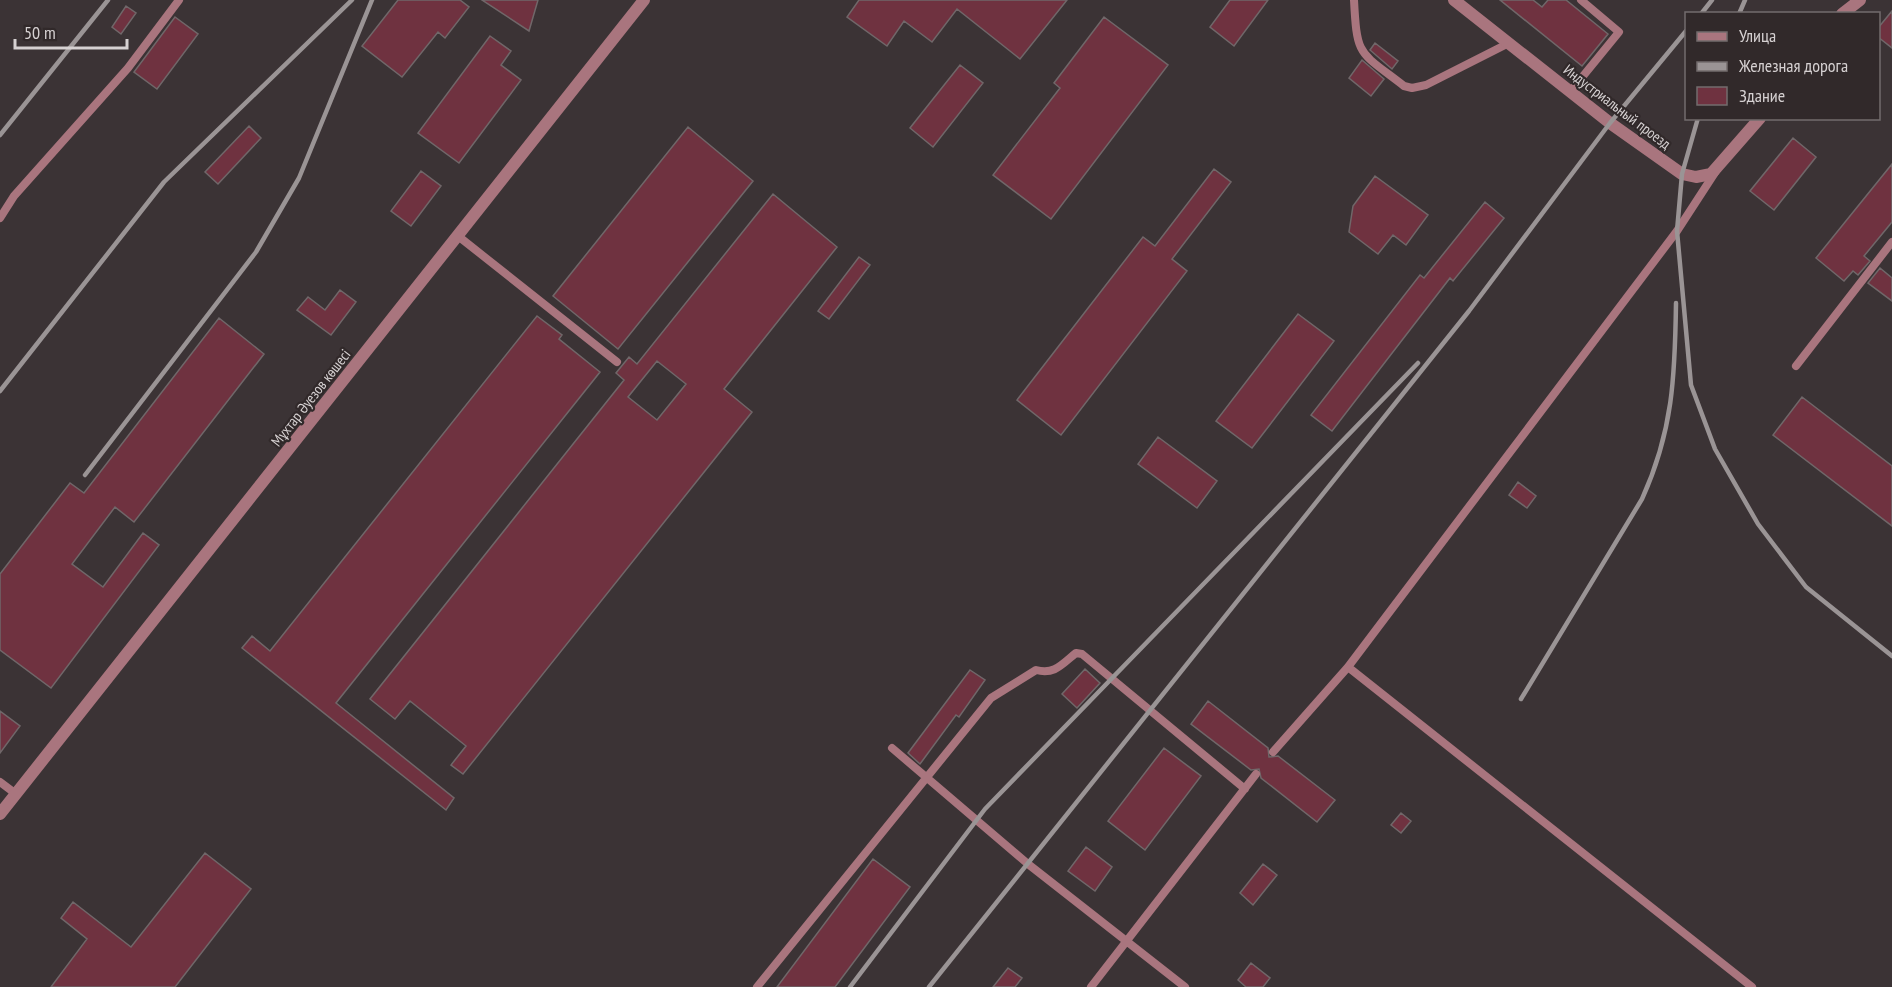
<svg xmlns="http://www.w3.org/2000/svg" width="1892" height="987" viewBox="0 0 1892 987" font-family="'PT Sans Narrow',sans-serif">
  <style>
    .building { fill: #6f3240; stroke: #706769; stroke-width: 1.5; fill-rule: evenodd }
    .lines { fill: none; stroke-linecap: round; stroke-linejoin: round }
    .service { stroke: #a9757e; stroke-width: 8 }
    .tertiary { stroke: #a9757e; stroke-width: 12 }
    .rail { stroke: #9a9495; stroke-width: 4.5 }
    .labels { text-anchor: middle; stroke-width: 4.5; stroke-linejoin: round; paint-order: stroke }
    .street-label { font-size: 15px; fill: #d6d1d2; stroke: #31292a }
  </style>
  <rect width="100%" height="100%" fill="#3b3335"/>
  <!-- building -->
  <path class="building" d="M398,0h62l9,7 -24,31 -7,-6 -36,45 -40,-31z
    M482,0h56l-9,31z
    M859,0h208l-47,59 -63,-50 -25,33 -28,-21 -17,25 -40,-29z
    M1230,0h38l-34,46 -24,-19z
    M1500,0h33l9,7 6,-7h18l42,34 -26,32z
    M126,6l10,7 -15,21 -9,-7z
    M1892,11v37l-14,-11v-9z
    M175,17l23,17 -41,55 -23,-17z
    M1104,17l64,48 -117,154 -58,-44 67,-87 -6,-5z
    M490,36l21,15 -10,14 20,15 -62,83 -41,-30z
    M1375,43l23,18 -6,8 -22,-19z
    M1362,60l22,19 -13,17 -22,-18z
    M960,65l23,18 -50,64 -23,-19z
    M249,126l12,12 -43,46 -13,-12z
    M688,127l65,54 -135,168 -65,-53z
    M1793,138l23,19 -42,53 -24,-19z
    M1892,164v58l-28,34 6,5 -12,14 -5,-4 -9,10 -28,-23z
    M1214,169l17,13 -59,77 15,12 -126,164 -44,-35 126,-163 12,9z
    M421,171l20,15 -30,40 -20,-15z
    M1375,176l53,39 -22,30 -13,-10 -15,19 -29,-22 4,-26z
    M773,194l64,53 -113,142 28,23 -289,362 -12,-9 15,-19 -56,-45 -15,18 -25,-20 254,-319 -8,-7 13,-16 8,7zM657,361l29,23 -29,36 -29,-23z
    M1485,202l19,16 -51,63 -3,-3 -118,153 -21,-16 109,-140 4,3z
    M859,257l11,8 -41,54 -11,-8z
    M1880,268l12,10v23l-24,-18z
    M340,290l16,12 -25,33 -34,-25 11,-13 17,13z
    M1298,314l36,27 -82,107 -36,-27z
    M537,316l25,19 -3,4 41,33 -264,331 118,95 -8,12 -204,-162 10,-12 18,15z
    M219,318l45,36 -130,168 -19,-15 -43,57 31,23 40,-54 16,12 -108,143 -51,-38v-76l70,-91 14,10z
    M1802,397l90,69v60l-119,-91z
    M1158,437l59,44 -20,27 -59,-44z
    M1518,482l18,14 -9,12 -18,-13z
    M1085,669l15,14 -23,25 -15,-14z
    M970,670l15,10 -26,37 -3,-2 -36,49 -12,-11z
    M1208,701l60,47 1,9 9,-1 57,44 -18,22 -56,-44 -2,-9 -8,1 -60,-46z
    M0,711l20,15 -20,27z
    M1164,748l37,28 -56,74 -37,-29z
    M1401,813l10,8 -10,12 -10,-8z
    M1086,847l26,20 -17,24 -27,-20z
    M205,853l46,36 -76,98h-124l36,-48 -26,-21 12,-16 58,45z
    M873,859l37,28 -75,100h-58z
    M1263,864l14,11 -24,30 -13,-12z
    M1251,963l19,15 -7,9h-17l-8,-7z
    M1008,968l14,10 -7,9h-22z"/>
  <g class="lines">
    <!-- service -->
    <path class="service" d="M1354,0c3,58 5,51 50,86l8,2 14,-3 83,-42
      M1570,92l49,-60 -38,-32
      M0,218l14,-22 114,-128 51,-68
      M458,236l159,126
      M1796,366l96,-124
      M1348,667l404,320
      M892,748l136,116 157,123
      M1273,752l75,-85 329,-436 39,-60
      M0,782l16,12
      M757,987l234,-289 45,-28c19,5 26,-6 40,-17l6,1 163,135
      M1091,987l165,-213"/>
    <!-- tertiary -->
    <path class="tertiary" d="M1454,0l156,123 72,51 14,3 15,-3 49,-56
      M1842,14l18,-14
      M0,814l644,-814"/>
    <!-- rail -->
    <path class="rail" d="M1701,14l11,-14
      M1739,14l6,-14
      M1698,118l-16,56 -5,57 14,154 24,64 43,75 48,63 86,69
      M0,135l108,-135
      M0,391l164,-209 188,-182
      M85,475l171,-223 43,-74 73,-178
      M1521,699l121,-200c31,-68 33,-123 34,-196
      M850,987l135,-178 433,-446
      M929,987l540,-676 141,-188 76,-92"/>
  </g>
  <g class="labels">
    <!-- street labels -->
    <g class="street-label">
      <text transform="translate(1617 107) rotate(37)" y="5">Индустриальный проезд</text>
      <text transform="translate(311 398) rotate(-52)" y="5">Мұхтар Әуезов көшесі</text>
    </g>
  </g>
  <!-- legend -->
  <rect x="1685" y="12" width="195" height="108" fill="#31292a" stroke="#736c6d" stroke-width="1.5"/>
  <rect x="1697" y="32" width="30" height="9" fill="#a9757e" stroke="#736c6d" stroke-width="1.5"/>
  <text x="1739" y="42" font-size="18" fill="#d6d1d2">Улица</text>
  <rect x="1697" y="62" width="30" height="9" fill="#9a9495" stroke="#736c6d" stroke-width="1.5"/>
  <text x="1739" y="72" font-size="18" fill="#d6d1d2">Железная дорога</text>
  <rect x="1697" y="87" width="30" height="18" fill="#6f3240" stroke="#736c6d" stroke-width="1.5"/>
  <text x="1739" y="102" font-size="18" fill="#d6d1d2">Здание</text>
  <!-- scale -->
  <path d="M15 39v9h112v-9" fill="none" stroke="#d6d1d2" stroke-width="3"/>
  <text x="24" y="39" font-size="18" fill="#d6d1d2" stroke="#31292a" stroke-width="4.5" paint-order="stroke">50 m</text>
</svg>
